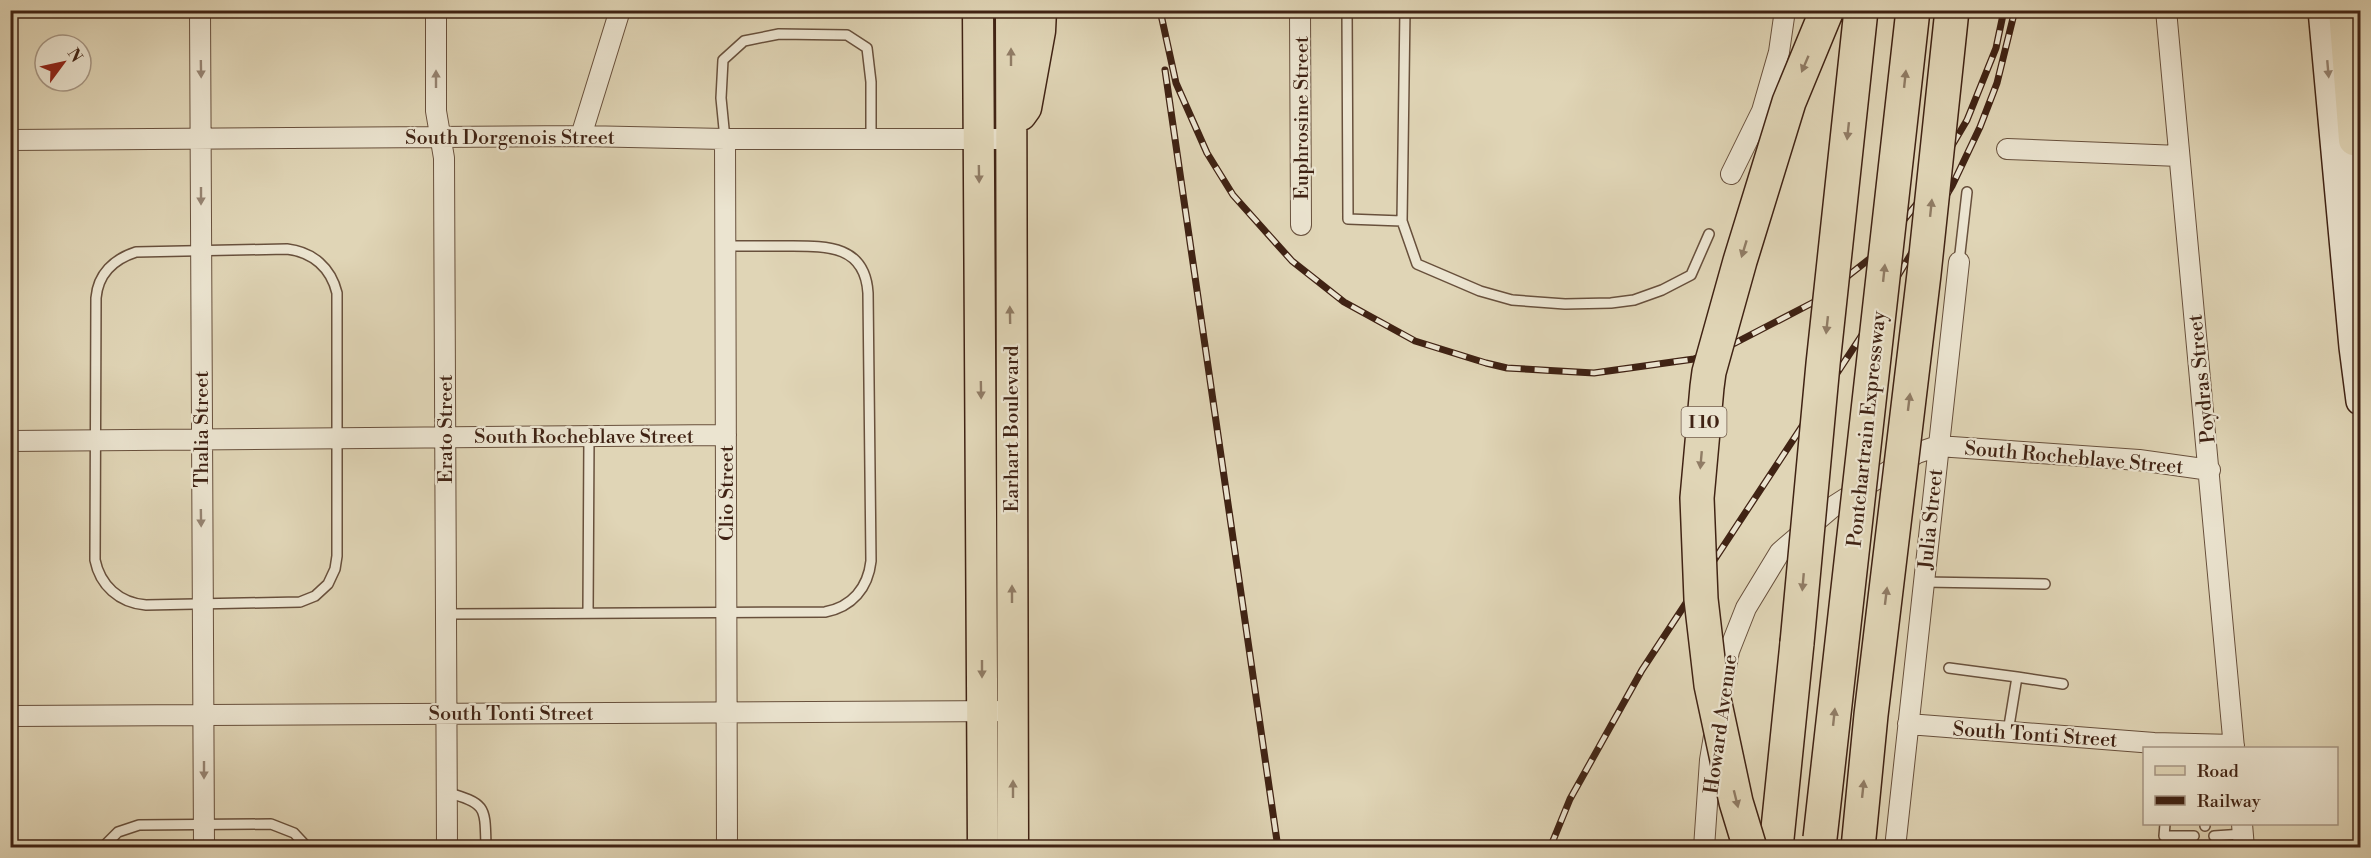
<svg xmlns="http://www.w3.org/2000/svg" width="2371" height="858" viewBox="0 0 2371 858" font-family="'Libre Bodoni',serif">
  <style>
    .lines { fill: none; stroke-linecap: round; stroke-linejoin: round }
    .service-casing { stroke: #68503c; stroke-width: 12 }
    .minor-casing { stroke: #68503c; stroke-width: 22 }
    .secondary-casing { stroke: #402314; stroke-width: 30 }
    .primary-casing { stroke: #402314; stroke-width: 33 }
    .motorway-casing { stroke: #402314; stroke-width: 36 }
    .service { stroke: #ebe4d0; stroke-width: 9 }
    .minor { stroke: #ebe4d0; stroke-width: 20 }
    .secondary { stroke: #ebe4d0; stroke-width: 27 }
    .primary { stroke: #e0d5b6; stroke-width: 30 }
    .motorway { stroke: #e0d5b6; stroke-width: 33 }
    .rail-casing { stroke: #402314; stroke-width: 7 }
    .rail { stroke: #ebe4d0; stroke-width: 4.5; stroke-dasharray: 14; stroke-linecap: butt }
    .motorway-bridge-casing { stroke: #402314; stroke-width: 36; stroke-linecap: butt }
    .motorway-bridge { stroke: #e0d5b6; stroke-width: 33 }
    .oneway { fill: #907c65 }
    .oneway2 { fill: #968472 }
    .labels { text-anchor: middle; stroke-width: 4.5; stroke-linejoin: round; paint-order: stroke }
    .shield { fill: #ebe4d0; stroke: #735d4c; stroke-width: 1.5 }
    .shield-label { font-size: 18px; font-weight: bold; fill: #402314 }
    .street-label { font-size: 20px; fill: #402314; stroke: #ebe4d0 }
  </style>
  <rect width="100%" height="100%" fill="#e0d5b6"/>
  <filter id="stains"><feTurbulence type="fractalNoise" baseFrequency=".00333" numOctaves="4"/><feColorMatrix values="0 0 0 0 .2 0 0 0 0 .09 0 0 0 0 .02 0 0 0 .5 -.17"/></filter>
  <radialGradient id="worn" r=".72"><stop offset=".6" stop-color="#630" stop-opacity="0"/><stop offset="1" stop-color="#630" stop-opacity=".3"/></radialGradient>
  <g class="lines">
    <!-- service casing -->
    <g class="service-casing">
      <path id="service" d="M1347,10l1,209 54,2 15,43 63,27 32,9 53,4 46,-1 23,-3 28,-10 29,-15 18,-41
        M725,139l-4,-41 2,-38 21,-19 35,-7 68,1 20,13 4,34v56
        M1402,221l3,-211
        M287,249c26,3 44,19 50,44v263l-2,13 -7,15 -13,12 -15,6 -154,3c-27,-2 -46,-20 -51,-45l1,-262c2,-24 18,-39 40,-46z
        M1959,262l8,-70
        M1923,582l122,2
        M588,613l1,-177
        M446,614l379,-2c27,-5 43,-24 46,-51l-3,-268c-3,-49 -43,-47 -81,-47 -20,0 -41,0 -61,0
        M1949,668l68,9 -9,55
        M2017,677l46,7
        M446,792c41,12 39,14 40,56
        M2165,824l-1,12h30
        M2205,824v2
        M2214,836l29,-2
        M102,848l16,-16 21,-7 132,-1 23,9 14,15"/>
    </g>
    <!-- minor casing -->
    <g class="minor-casing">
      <path id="minor" d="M200,10l4,838
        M436,10v101l8,47 3,690
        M1300,10l1,215
        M2166,10l68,738
        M581,136l39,-126
        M725,139l2,709
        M10,140l571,-4 144,3h285
        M2007,149l172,7
        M1731,174l31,-63 17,-59 6,-42
        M10,441l716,-6
        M1721,695l8,-44 17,-43 34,-56 54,-46 83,-53 21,-7 201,14 71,10
        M10,716l1002,-5
        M1908,724l246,19 80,2
        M2242,824l2,24
        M1704,848l6,-88 4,-24
        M1895,848l64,-586"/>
    </g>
    <!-- secondary casing -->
    <g class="secondary-casing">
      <path id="secondary" d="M2322,10l31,337 7,54
        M2354,140l6,67"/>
    </g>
    <!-- primary casing -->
    <g class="primary-casing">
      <path id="primary" d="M978,10l5,838
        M1011,10l2,838
        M2344,10l10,130
        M1021,115l5,-7 14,-77 1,-21"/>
    </g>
    <!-- motorway casing -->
    <g class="motorway-casing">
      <path id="motorway" d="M1776,848l21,-205"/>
    </g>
    <!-- service -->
    <use href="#service" class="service"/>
    <!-- minor -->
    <use href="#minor" class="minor"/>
    <!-- secondary -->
    <use href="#secondary" class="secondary"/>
    <!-- primary -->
    <use href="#primary" class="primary"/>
    <!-- motorway -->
    <use href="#motorway" class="motorway"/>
    <!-- rail casing -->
    <g class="rail-casing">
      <path id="rail" d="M1160,10l16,73 31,70 26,42 59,66 52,41 71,39 71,22 21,5 87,5 100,-14 41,-16 81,-42 61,-48 43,-53 47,-80 29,-72 8,-38
        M1165,70l113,778
        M1550,848l20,-49 72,-129 222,-338 88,-146 28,-59 17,-44 18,-73"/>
    </g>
    <!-- rail -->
    <use href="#rail" class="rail"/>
    <!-- motorway-bridge casing -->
    <g class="motorway-bridge-casing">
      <path id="motorway-bridge" d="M1797,643l26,-279 38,-354
        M1820,838l93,-828
        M1750,848l-14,-46 -25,-117 -10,-86 -4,-101 10,-111 2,-15 31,-111 49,-159 38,-92
        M1858,848l13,-133 53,-441 28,-264"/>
    </g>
    <!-- motorway-bridge -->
    <use href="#motorway-bridge" class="motorway-bridge"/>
  </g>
  <!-- one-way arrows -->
  <defs><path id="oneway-solid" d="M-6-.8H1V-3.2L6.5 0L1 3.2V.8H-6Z" transform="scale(1.5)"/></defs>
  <g class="oneway">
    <use href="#oneway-solid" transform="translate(1011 57) rotate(-90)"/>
    <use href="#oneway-solid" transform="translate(1805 64) rotate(113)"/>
    <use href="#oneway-solid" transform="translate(1905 79) rotate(-84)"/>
    <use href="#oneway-solid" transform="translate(1848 131) rotate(96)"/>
    <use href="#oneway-solid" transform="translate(979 174) rotate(89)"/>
    <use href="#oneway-solid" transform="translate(1931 208) rotate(-84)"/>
    <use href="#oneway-solid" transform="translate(1744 249) rotate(107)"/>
    <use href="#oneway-solid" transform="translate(1884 273) rotate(-84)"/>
    <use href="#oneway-solid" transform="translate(1010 315) rotate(-91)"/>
    <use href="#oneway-solid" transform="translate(1827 325) rotate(96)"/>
    <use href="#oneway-solid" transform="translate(981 390) rotate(89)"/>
    <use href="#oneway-solid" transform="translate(1909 402) rotate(-83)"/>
    <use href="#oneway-solid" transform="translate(1701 460) rotate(95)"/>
    <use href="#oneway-solid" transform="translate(1803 582) rotate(95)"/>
    <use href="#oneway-solid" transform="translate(1012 594) rotate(-90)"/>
    <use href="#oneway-solid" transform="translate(1886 596) rotate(-83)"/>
    <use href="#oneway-solid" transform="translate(982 669) rotate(90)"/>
    <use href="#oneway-solid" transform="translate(1834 717) rotate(-84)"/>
    <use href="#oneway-solid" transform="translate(1013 789) rotate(-90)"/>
    <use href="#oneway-solid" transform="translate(1863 789) rotate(-84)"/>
    <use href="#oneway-solid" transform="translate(1736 799) rotate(76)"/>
  </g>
  <g class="oneway2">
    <use href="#oneway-solid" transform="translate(201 69) rotate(89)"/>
    <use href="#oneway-solid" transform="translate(2328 69) rotate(85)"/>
    <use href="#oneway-solid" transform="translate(436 79) rotate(-90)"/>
    <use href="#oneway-solid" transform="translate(201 196) rotate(90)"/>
    <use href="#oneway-solid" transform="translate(201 518) rotate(89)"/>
    <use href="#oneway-solid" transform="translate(204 770) rotate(90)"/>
  </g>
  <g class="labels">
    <!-- shield labels -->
    <rect class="shield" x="1681.5" y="407" width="45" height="30" rx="4.5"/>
    <g class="shield-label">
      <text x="1704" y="428">I 10</text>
    </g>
    <!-- street labels -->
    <g class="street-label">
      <text transform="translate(1301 118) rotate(-90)" y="7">Euphrosine Street</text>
      <text x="510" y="144">South Dorgenois Street</text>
      <text transform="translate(2201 379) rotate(-96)" y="7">Poydras Street</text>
      <text transform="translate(201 429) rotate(-90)" y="7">Thalia Street</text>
      <text transform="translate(445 429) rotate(-90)" y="7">Erato Street</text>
      <text transform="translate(1011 429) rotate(-90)" y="7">Earhart Boulevard</text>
      <text transform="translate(1866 429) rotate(-84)" y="7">Pontchartrain Expressway</text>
      <text x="584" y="443">South Rocheblave Street</text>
      <text transform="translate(2074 457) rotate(5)" y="7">South Rocheblave Street</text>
      <text transform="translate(726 493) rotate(-90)" y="7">Clio Street</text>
      <text transform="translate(1930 519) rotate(-84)" y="7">Julia Street</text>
      <text x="511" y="720">South Tonti Street</text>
      <text transform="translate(1720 724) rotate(-82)" y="7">Howard Avenue</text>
      <text transform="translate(2035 734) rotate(4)" y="7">South Tonti Street</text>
    </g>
  </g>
  <!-- margin -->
  <rect width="2371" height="858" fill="none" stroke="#e0d5b6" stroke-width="36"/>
  <rect x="12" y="12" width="2347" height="834" fill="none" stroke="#402314" stroke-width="3"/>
  <rect x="18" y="18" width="2335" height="822" fill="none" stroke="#402314" stroke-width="1.5"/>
  <!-- legend -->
  <rect x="2143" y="747" width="195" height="78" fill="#ebe4d0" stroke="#a79785" stroke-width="1.5"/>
  <rect x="2155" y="766" width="30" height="9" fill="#e0d5b6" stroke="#a79785" stroke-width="1.5"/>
  <text x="2197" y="777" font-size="18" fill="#402314">Road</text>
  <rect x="2155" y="796" width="30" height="9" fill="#402314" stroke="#a79785" stroke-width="1.5"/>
  <text x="2197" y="807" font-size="18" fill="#402314">Railway</text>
  <!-- north arrow -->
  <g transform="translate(63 63) rotate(57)"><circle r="28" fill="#ebe4d0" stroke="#a79785" stroke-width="1.5"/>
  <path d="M0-4.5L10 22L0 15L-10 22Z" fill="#8f2418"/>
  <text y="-9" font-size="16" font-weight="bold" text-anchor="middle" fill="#402314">N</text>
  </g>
  <rect width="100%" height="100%" filter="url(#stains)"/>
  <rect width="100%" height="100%" fill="url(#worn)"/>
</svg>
